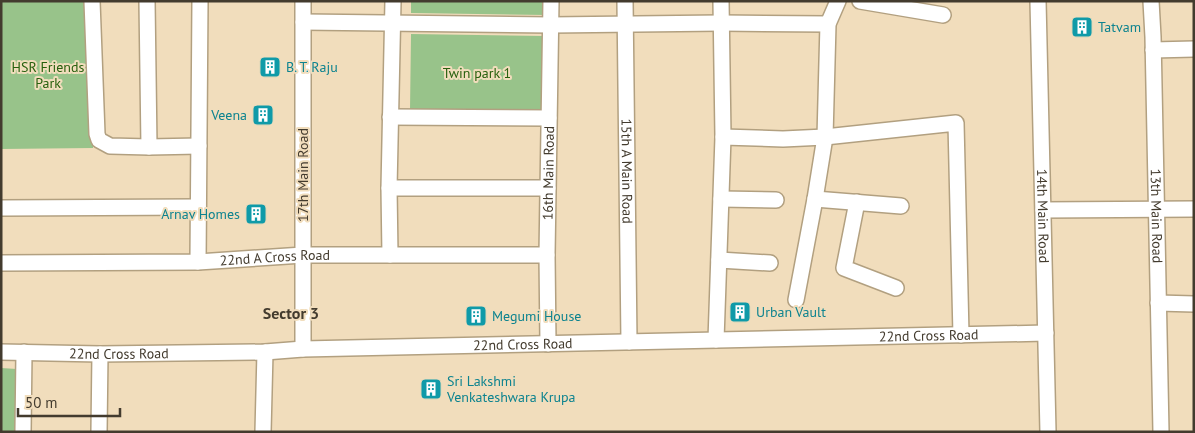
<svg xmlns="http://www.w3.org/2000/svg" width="1195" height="433" viewBox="0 0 1195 433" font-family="'PT Sans',sans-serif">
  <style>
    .green { fill: #98c38a }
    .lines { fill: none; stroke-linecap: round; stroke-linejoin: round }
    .minor-casing { stroke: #b2a080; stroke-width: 18 }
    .minor { stroke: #fff; stroke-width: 15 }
    .labels { text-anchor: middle; stroke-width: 4; stroke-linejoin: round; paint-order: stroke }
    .culture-label { font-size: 14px; fill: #0d838f; stroke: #f1ddbc; text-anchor: start }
    .park-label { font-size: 14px; fill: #28600e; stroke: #f1ddbc }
    .street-label { font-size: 14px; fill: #433b2e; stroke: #f1ddbc }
    .quarter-label { font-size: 16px; font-weight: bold; fill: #433b2e; stroke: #f1ddbc }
  </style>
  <rect width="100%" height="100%" fill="#f1ddbc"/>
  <!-- green -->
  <path class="green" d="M1,1h94l-2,147 -92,1z
    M411,1h135v14l-135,-2z
    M411,34l133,2 -1,77 -133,-3z
    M1,368l16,1 -2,63h-14z"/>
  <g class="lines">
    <!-- minor casing -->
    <g class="minor-casing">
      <g id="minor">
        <path d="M92,1l5,133 2,6 11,6 39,1 50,-1"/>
        <path d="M147,1l2,146"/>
        <path id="s1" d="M625,1l4,341"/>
        <path d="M860,1l83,14"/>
        <path id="s2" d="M1038,1l10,431"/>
        <path id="s3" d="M1151,1l2,36 8,395"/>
        <path d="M303,22l248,3 170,-2 107,1"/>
        <path d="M1153,50l41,-1"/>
        <path d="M390,117l159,1"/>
        <path d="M723,137l60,2 42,-2 131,-14 5,212"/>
        <path d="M389,188h159"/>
        <path d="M721,199l55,1"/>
        <path d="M815,199l86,7"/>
        <path d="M857,202l-13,66 52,20"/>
        <path d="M1,208l197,-1"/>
        <path d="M1043,210l151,-1"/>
        <path d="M390,255l-1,-67 4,-187"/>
        <path d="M719,260l51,3"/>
        <path d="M198,262l2,-261"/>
        <path id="s4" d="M1,263l197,-1 105,-7h244"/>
        <path d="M796,300l19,-101 10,-62 3,-113 10,-23"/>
        <path d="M1158,303l36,1"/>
        <path d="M716,340l7,-203 -2,-136"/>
        <path id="s5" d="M548,344l-1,-89 4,-254"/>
        <path d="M303,349v-348"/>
        <path id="s6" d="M1,352l99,2 165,-2 38,-3 743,-16"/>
        <path d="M23,432l1,-80"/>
        <path d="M99,432l1,-78"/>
        <path d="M263,432l2,-80"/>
      </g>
    </g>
    <!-- minor -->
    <use href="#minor" class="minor"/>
  </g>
  <!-- icons -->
  <defs>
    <g id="building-square" transform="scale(1.125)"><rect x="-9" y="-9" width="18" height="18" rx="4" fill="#0f9aa8" stroke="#f1ddbc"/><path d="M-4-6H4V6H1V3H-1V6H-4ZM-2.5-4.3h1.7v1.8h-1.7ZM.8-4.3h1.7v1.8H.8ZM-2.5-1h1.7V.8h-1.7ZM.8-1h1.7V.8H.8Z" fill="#fff"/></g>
  </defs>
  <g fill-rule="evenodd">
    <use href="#building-square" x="1082" y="27"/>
    <use href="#building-square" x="270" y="67"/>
    <use href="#building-square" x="263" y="115"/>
    <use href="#building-square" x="256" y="214"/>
    <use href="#building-square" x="740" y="312"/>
    <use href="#building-square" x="476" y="316"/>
    <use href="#building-square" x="431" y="389"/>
  </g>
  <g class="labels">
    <!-- culture labels -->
    <g class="culture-label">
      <text x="1098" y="32">Tatvam</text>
      <text x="286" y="72">B. T. Raju</text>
      <text x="247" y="120" text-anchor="end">Veena</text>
      <text x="240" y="219" text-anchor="end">Arnav Homes</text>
      <text x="756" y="317">Urban Vault</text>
      <text x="492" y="321">Megumi House</text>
      <text x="447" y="386">Sri Lakshmi<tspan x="447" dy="16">Venkateshwara Krupa</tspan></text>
    </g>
    <!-- park labels -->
    <g class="park-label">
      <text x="48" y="72">HSR Friends<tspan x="48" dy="16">Park</tspan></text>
      <text x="477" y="78">Twin park 1</text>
    </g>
    <!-- street labels -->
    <g class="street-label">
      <text dy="5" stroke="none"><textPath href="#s5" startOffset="171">16th Main Road</textPath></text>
      <text dy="5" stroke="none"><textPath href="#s1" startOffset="170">15th A Main Road</textPath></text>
      <text transform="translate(303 175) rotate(-90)" y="5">17th Main Road</text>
      <text dy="5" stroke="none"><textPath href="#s2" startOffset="215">14th Main Road</textPath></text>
      <text dy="5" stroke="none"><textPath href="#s3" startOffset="215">13th Main Road</textPath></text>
      <text dy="5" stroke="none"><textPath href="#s4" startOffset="274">22nd A Cross Road</textPath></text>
      <text dy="5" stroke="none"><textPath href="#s6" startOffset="928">22nd Cross Road</textPath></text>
      <text dy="5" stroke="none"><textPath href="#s6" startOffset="522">22nd Cross Road</textPath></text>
      <text dy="5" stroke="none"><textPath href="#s6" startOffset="118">22nd Cross Road</textPath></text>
    </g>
    <!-- quarter labels -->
    <g class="quarter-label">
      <text x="291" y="319">Sector 3</text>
    </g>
  </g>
  <!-- border -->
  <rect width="1195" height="433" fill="none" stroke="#433b2e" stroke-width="5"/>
  <!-- scale -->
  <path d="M18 408v8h102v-8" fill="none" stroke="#433b2e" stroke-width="2.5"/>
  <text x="25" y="408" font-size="15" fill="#433b2e" stroke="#f1ddbc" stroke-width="4" paint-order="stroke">50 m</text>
</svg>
